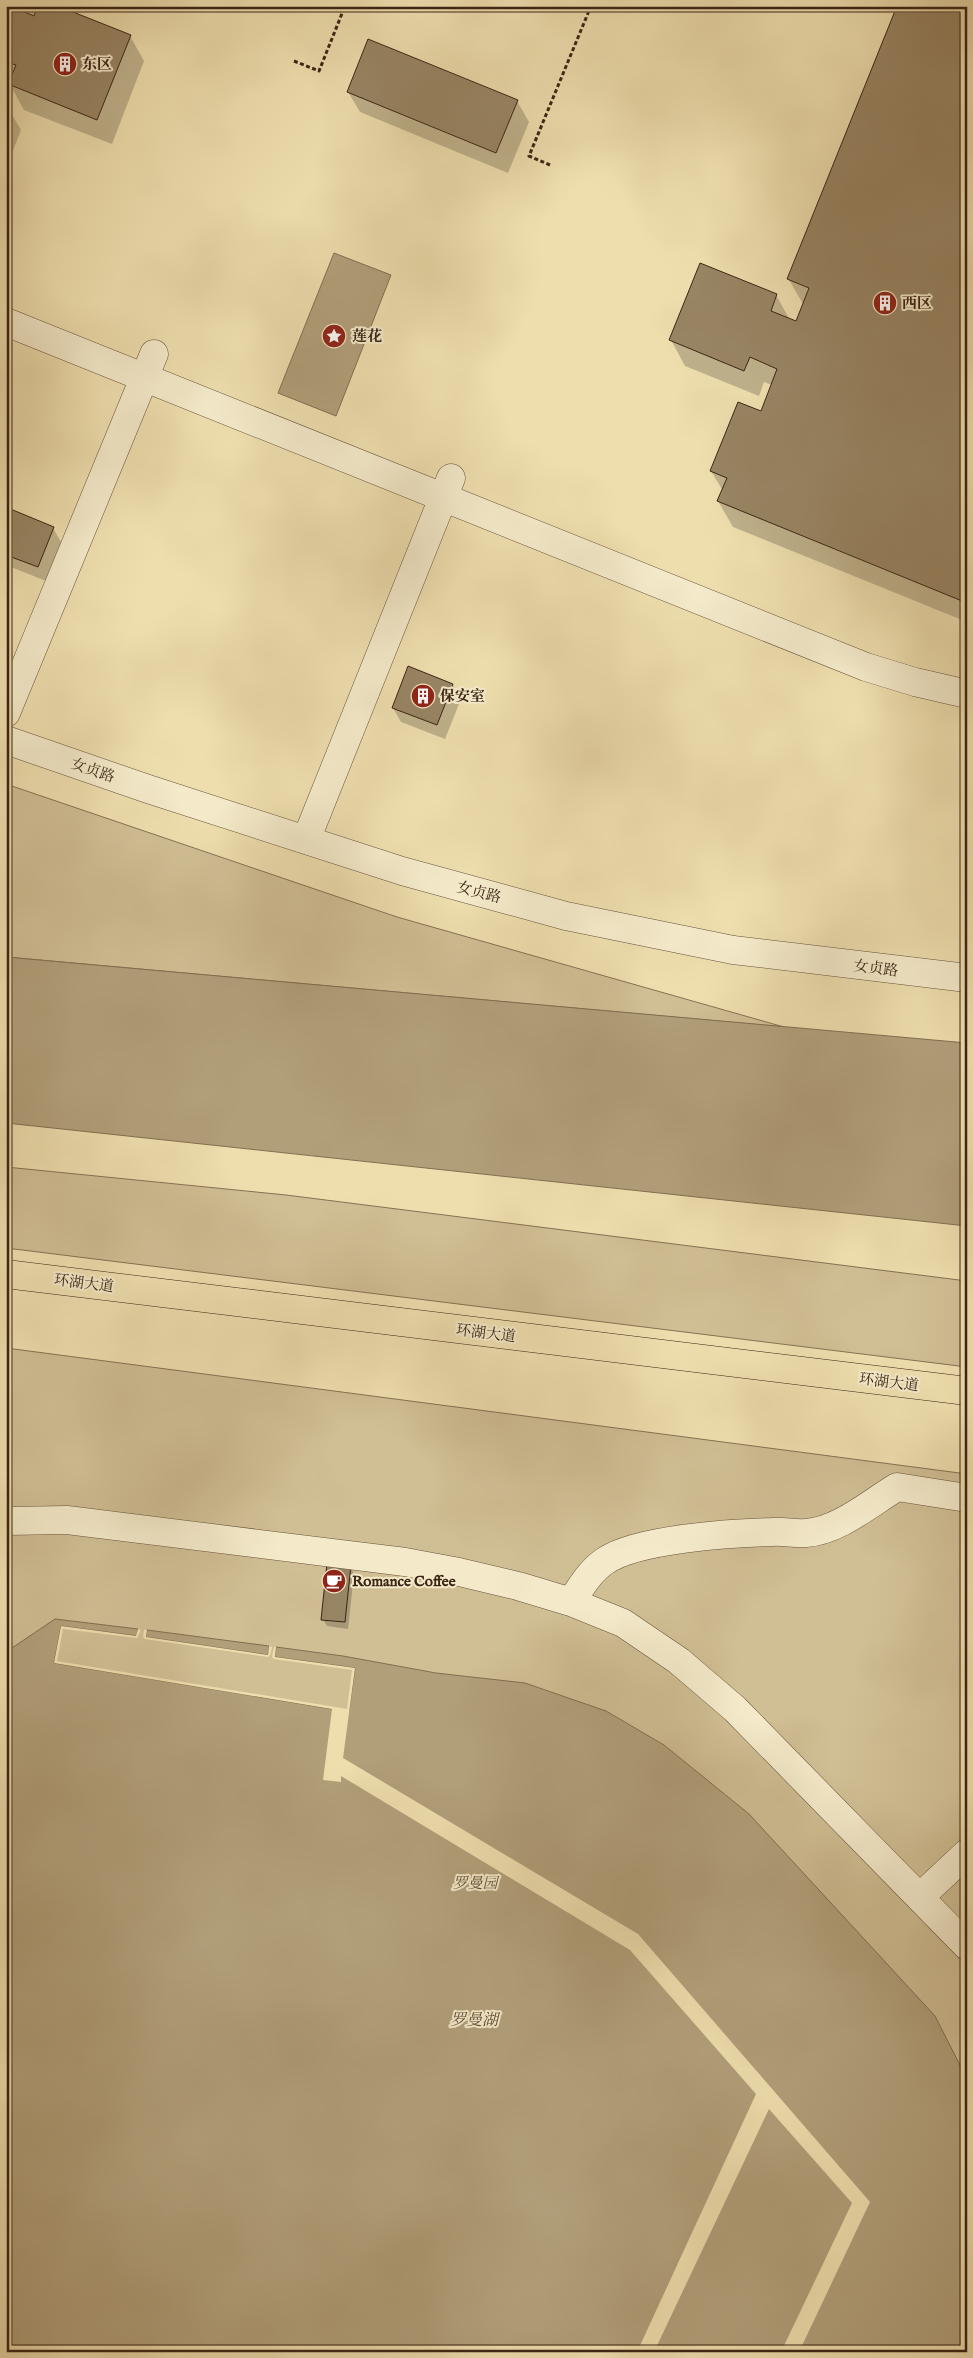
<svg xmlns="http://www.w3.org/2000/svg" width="973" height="2358" viewBox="0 0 973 2358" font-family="'IM FELL English','Noto Serif SC',serif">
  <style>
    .green { fill: #d0be94; stroke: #867154 }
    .water { fill: #b19f7a; stroke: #826e51 }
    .pier { fill: #eedeae }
    .shadow { fill: #0003 }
    .building { fill: #988564; stroke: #3b2414 }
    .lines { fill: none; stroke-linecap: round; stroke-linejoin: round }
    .minor-casing { stroke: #68523a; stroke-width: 29 }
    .major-casing { stroke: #3b2414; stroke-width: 29 }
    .path { stroke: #3b2414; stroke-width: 3; stroke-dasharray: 4 2.5; stroke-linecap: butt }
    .minor { stroke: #f4eaca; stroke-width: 28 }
    .major { stroke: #eedeae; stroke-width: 28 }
    .labels { text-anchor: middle; stroke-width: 4; stroke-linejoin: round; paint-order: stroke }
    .poi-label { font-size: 15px; font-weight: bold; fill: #3b2414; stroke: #f4eaca; text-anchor: start }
    .street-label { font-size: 15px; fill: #3b2414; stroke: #f4eaca }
    .park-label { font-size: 15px; font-style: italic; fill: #604a34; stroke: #f4eaca }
    .water-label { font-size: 16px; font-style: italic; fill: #5e4933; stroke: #f4eaca }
  </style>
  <rect width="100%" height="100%" fill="#eedeae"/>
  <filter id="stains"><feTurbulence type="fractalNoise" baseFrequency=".004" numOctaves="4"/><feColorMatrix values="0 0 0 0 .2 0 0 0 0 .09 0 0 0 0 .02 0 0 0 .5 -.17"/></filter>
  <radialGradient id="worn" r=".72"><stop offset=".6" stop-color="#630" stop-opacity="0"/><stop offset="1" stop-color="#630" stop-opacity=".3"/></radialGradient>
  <!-- green -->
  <path class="green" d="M6,784l391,133 387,110 -778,-70z
    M6,1167l280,28 681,86v86l-961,-119z
    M6,1348l961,126v878h-961z"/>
  <!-- water -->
  <path class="water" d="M334,253l57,22 -55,141 -58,-23z
    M6,957l961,86v183l-961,-103z
    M55,1619l83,10 -1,7 -76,-10 -7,37 278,46 17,2 6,-43 -80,-11 1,-10 67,9 93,17 89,10 81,28 58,34 85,69 186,202 30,59 2,7v221l-8,49h-953v-700z
    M147,1630l122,16 -1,9 -122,-18z"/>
  <!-- pier -->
  <path class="pier" d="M61,1626l75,10 2,-7 3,1 -4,8 -74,-9 -6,32 290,48 5,-39 -78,-11 -2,-2 2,-10h2l-1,10 80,11 -12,90 295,176 232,268 -71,150h-18l71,-149 -83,-94 -115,243h-17l119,-258 -126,-144 -289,-174v6l-18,-2 9,-71 -278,-46z
    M144,1630h3l-1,7 122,18 1,-9 3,1 -2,8 -2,2 -123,-18 -2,-2z"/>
  <!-- shadow -->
  <path class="shadow" d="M6,6h71l-3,8 56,22 14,25 -32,83 -88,-34 -11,-20 -6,16 14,24 -15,39z
    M967,6v616l-234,-95 -15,-26 5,-10 -12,-20 50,-58 11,-28 -8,-3 -5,14 -74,-30 -14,-26 105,-45 14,25 7,3 6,-19 -15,-26z
    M348,92l169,9 12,21 -21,51 -148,-61z
    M9,510l44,18 8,14 -15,39 -40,-16v-49z
    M453,685l8,14 -16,40 -44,-17 -8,-14z
    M350,1567l4,7 -6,55 -21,-3 -4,-7z"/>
  <!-- building -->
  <path class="building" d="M6,6h18l-2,5 12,5 4,-10h20l73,29 -34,85 -89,-36 8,-19 -10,-3z
    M897,6h70v256l-3,8 3,1v332l-250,-102 10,-23 -17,-7 28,-69 23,9 16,-42 -27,-12 -6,14 -75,-31 31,-77 77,31 -6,17 25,10 13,-33 -22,-9z
    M368,39l150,61 -22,53 -149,-61z
    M8,508l46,19 -16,40 -32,-12z
    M408,666l45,18 -16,41 -45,-17z
    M327,1563l24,2 -6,57 -24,-2z"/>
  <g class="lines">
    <!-- minor casing -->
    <g class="minor-casing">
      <path id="minor" d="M6,322l860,345 49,15 52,12
        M6,713l148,-359
        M6,740l142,49 254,82 164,45 167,34 234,28
        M306,840l145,-362
        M6,1521l61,-1 338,42 54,10 59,14 53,16 52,21 56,38 56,48 232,237
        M571,1602c10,-15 19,-31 34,-41 32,-22 126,-28 167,-29 11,-1 23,2 34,1 32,-2 63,-29 91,-46l70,11
        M920,1897l47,-44"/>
    </g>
    <!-- major casing -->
    <g class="major-casing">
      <path id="major" d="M6,1274l961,117"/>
    </g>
    <!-- path -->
    <path class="path" d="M294,61l25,10 26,-65
      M550,165l-21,-9 62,-150"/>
    <!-- minor -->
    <use href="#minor" class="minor"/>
    <!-- major -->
    <use href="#major" class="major"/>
  </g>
  <!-- icons -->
  <defs>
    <g id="building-disc" transform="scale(1.25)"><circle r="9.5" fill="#8f2418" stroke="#f4eaca"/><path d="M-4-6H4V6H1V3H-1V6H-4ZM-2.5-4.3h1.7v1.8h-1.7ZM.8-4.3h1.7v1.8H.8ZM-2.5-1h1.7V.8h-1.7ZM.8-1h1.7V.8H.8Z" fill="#fff"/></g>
    <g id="sight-disc" transform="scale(1.25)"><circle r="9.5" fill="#8f2418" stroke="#f4eaca"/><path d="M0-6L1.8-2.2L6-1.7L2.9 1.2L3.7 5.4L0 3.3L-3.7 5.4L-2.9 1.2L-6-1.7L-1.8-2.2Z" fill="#fff"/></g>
    <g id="cafe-disc" transform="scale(1.25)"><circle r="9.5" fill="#8f2418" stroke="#f4eaca"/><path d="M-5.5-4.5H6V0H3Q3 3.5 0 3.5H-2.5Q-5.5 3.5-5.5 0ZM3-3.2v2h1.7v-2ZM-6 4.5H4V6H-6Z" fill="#fff"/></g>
  </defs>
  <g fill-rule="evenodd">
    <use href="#building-disc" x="65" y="64"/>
    <use href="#building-disc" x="885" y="303"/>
    <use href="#sight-disc" x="334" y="336"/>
    <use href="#building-disc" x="423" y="696"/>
    <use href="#cafe-disc" x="334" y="1581"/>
  </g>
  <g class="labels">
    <!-- poi labels -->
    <g class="poi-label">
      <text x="82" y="69">东区</text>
      <text x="902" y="308">西区</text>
      <text x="352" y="341">莲花</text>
      <text x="440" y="701">保安室</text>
      <text x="352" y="1586">Romance Coffee</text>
    </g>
    <!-- street labels -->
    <g class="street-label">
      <text transform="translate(93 770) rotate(19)" y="5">女贞路</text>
      <text transform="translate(479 892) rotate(15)" y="5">女贞路</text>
      <text transform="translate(876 968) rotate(7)" y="5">女贞路</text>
      <text transform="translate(84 1283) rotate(7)" y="5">环湖大道</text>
      <text transform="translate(486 1333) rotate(7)" y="5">环湖大道</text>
      <text transform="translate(889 1382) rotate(7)" y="5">环湖大道</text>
    </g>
    <!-- park labels -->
    <g class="park-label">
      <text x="475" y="1888">罗曼园</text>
    </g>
    <!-- water labels -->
    <g class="water-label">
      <text x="474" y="2025">罗曼湖</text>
    </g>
  </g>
  <!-- margin -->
  <rect width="973" height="2358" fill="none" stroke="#eedeae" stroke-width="25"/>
  <rect x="8" y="8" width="958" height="2343" fill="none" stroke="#3b2414" stroke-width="2.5"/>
  <rect x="12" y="12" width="948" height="2333" fill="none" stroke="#3b2414"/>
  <rect width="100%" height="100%" filter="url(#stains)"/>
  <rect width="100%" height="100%" fill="url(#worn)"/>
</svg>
